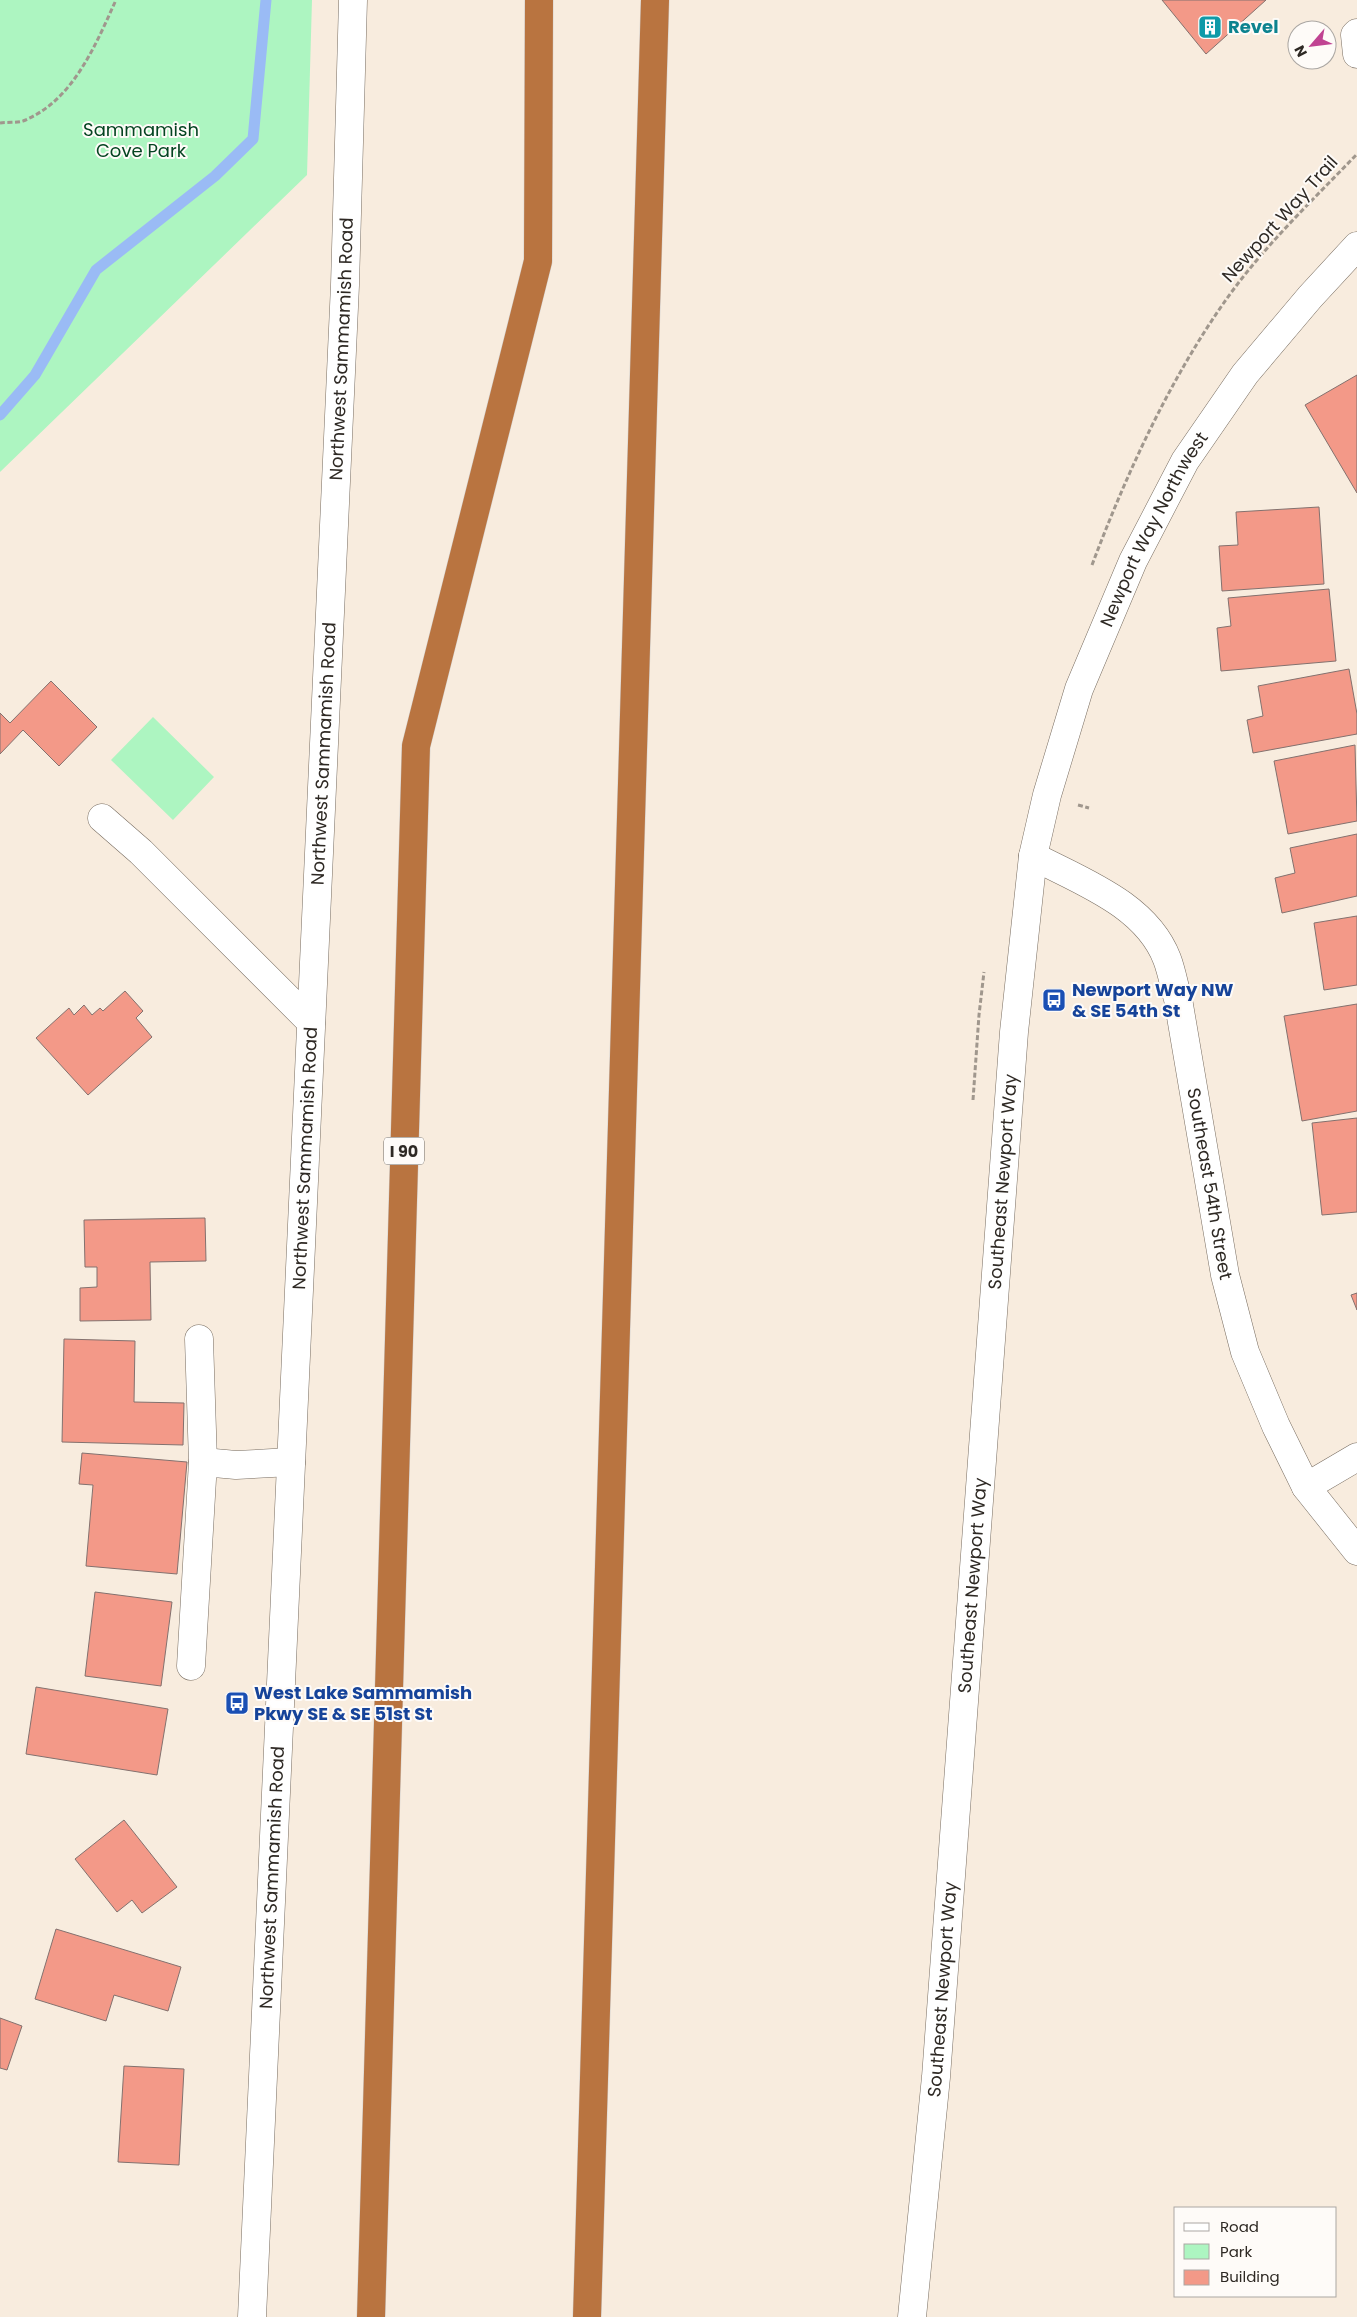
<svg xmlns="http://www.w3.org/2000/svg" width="1357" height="2317" viewBox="0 0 1357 2317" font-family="Poppins,sans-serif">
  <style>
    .green { fill: #adf5c1 }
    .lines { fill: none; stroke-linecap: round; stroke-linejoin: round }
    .stream { stroke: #9abbf5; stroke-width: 11 }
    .building { fill: #f39988; stroke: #83716e }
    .minor-casing { stroke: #786d61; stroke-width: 29 }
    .highway-casing { stroke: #d1d0cf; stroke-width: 29 }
    .path { stroke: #a0978d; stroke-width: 3; stroke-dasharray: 5 2.5; stroke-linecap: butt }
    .minor { stroke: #fff; stroke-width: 28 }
    .highway { stroke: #b97440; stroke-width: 28 }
    .labels { text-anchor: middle; stroke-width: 4; stroke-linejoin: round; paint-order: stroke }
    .shield { fill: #fefbf8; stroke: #6c6864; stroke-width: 1 }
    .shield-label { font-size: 16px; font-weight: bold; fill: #2e2924 }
    .culture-label { font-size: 18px; font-weight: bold; fill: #0d838f; stroke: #fefbf8; text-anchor: start }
    .park-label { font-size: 18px; fill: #044421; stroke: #fefbf8 }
    .street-label { font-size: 18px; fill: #2e2924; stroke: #fefbf8 }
    .transit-label { font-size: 18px; font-weight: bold; fill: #164399; stroke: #fefbf8; text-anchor: start }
  </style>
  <rect width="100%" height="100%" fill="#f8ecde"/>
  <!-- green -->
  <path class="green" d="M0,0h312l-5,175 -307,297z
    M153,717l61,60 -41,43 -62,-60z"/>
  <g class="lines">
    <!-- stream -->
    <path class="stream" d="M0,415l35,-40 61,-105 119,-94 38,-37 13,-139"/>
  </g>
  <!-- building -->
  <path class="building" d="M1162,0h104l-60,54z
    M1357,375v118l-52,-88z
    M1319,507l5,77 -102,7 -3,-45 19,-1 -2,-33z
    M1329,589l7,72 -115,10 -4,-43 14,-2 -3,-28z
    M1349,669l8,45v20l-104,19 -6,-33 16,-4 -5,-30z
    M51,681l46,46 -38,39 -36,-36 -23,24v-41l10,10z
    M1355,745l2,76 -69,13 -14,-73z
    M1357,834v62l-75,17 -7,-35 20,-5 -5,-25z
    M1357,916v69l-33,5 -10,-67z
    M125,991l18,20 -7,7 16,19 -64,58 -52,-57 33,-30 5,7 10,-10 8,10 8,-7 3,3z
    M1357,1004v107l-55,10 -18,-105z
    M1357,1118v94l-35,3 -10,-92z
    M205,1218l1,43 -56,1 1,58 -71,1v-33l17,-1v-20h-12l-1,-47z
    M1357,1293v17l-6,-15z
    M64,1339l71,2 -1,61 50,1 -1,42 -121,-3z
    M82,1453l105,9 -10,112 -91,-8 7,-81 -14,-1z
    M95,1592l77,10 -11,84 -76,-10z
    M36,1687l132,22 -11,66 -131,-21z
    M124,1820l53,67 -35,26 -10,-13 -15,12 -42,-53z
    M56,1929l125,38 -13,44 -54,-16 -8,26 -71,-22z
    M0,2018l22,8 -15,44 -7,-2z
    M124,2066l60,3 -5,96 -61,-3z"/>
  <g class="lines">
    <!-- minor casing -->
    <g class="minor-casing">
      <g id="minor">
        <path d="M1357,33l-2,2 2,19"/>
        <path d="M102,818l39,34 170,170"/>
        <path id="s1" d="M1033,856c47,25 113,48 134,103 5,13 7,27 11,40l47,276 20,77 31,74 30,61 51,64"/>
        <path d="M199,1339l4,123"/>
        <path d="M1306,1487l51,-30"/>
        <path d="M191,1666l12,-204 33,3 55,-3"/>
        <path id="s2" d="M252,2317l93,-2032 8,-285"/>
        <path id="s3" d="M912,2317l24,-240 78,-1045 19,-176 14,-61 32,-106 54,-128 52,-100 60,-87 65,-77 47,-51"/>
      </g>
    </g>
    <!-- highway casing -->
    <g class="highway-casing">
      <path id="highway" d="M371,2317l45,-1571 122,-485 1,-261
        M587,2317l68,-2317"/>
    </g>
    <!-- path -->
    <path class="path" d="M0,123c7,-1 16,0 23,-2 50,-20 72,-75 93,-121
      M1092,565c34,-90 76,-182 131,-261 38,-55 88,-102 134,-150
      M1078,805l11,3
      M973,1100l6,-85 5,-43"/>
    <!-- minor -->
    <use href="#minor" class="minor"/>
    <!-- highway -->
    <use href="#highway" class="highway"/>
  </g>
  <!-- icons -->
  <defs>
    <g id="building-square" transform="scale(1.25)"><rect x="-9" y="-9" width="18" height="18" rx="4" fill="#0f9aa8" stroke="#fefbf8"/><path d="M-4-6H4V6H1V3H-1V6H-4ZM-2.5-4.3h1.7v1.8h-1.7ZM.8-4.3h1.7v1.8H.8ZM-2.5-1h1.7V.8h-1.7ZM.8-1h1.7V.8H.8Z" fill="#fff"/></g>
    <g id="bus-square" transform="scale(1.25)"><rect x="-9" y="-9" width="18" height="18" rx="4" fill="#1a4fb4" stroke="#fefbf8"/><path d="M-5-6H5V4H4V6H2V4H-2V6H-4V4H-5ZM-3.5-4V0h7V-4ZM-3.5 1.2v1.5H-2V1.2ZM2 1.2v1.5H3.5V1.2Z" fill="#fff"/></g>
  </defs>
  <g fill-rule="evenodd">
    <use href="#building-square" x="1210" y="27"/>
    <use href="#bus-square" x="1054" y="1000"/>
    <use href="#bus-square" x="237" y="1703"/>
  </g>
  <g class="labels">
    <!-- shield labels -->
    <rect class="shield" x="384" y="1137.5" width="40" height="27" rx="4"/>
    <g class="shield-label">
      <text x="404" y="1157">I 90</text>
    </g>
    <!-- culture labels -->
    <g class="culture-label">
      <text x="1228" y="33">Revel</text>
    </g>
    <!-- park labels -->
    <g class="park-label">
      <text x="141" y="136">Sammamish<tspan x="141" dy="21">Cove Park</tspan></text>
    </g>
    <!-- street labels -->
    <g class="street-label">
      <text transform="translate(1280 219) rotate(-48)" y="6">Newport Way Trail</text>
      <text dy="6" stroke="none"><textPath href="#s2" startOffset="1970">Northwest Sammamish Road</textPath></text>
      <text dy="6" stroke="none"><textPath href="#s3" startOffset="1816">Newport Way Northwest</textPath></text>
      <text dy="6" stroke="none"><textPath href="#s2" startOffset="1565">Northwest Sammamish Road</textPath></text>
      <text dy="6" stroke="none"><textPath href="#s2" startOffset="1160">Northwest Sammamish Road</textPath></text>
      <text dy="6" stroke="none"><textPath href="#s3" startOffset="1139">Southeast Newport Way</textPath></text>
      <text dy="6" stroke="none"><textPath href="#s1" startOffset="402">Southeast 54th Street</textPath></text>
      <text dy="6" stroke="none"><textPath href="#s3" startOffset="734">Southeast Newport Way</textPath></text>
      <text dy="6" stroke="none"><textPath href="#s2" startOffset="440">Northwest Sammamish Road</textPath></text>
      <text dy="6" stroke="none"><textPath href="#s3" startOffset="329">Southeast Newport Way</textPath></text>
    </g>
    <!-- transit labels -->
    <g class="transit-label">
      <text x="1072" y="996">Newport Way NW<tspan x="1072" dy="21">&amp; SE 54th St</tspan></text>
      <text x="254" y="1699">West Lake Sammamish<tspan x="254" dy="21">Pkwy SE &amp; SE 51st St</tspan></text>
    </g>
  </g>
  <!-- legend -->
  <rect x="1174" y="2207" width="162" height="90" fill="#fefbf8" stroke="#aba7a3"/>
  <rect x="1184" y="2223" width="25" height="8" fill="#ffffff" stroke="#aba7a3"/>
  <text x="1220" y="2232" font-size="15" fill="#2e2924">Road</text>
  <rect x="1184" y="2244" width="25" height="15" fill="#adf5c1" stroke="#aba7a3"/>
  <text x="1220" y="2257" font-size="15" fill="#2e2924">Park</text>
  <rect x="1184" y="2270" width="25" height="15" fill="#f39988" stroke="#aba7a3"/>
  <text x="1220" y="2282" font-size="15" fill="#2e2924">Building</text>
  <!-- north arrow -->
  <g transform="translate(1312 45) rotate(242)"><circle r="24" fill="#fefbf8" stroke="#aba7a3"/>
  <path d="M0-4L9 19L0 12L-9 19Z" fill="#c04392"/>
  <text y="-8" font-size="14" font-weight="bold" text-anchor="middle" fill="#2e2924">N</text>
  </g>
</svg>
